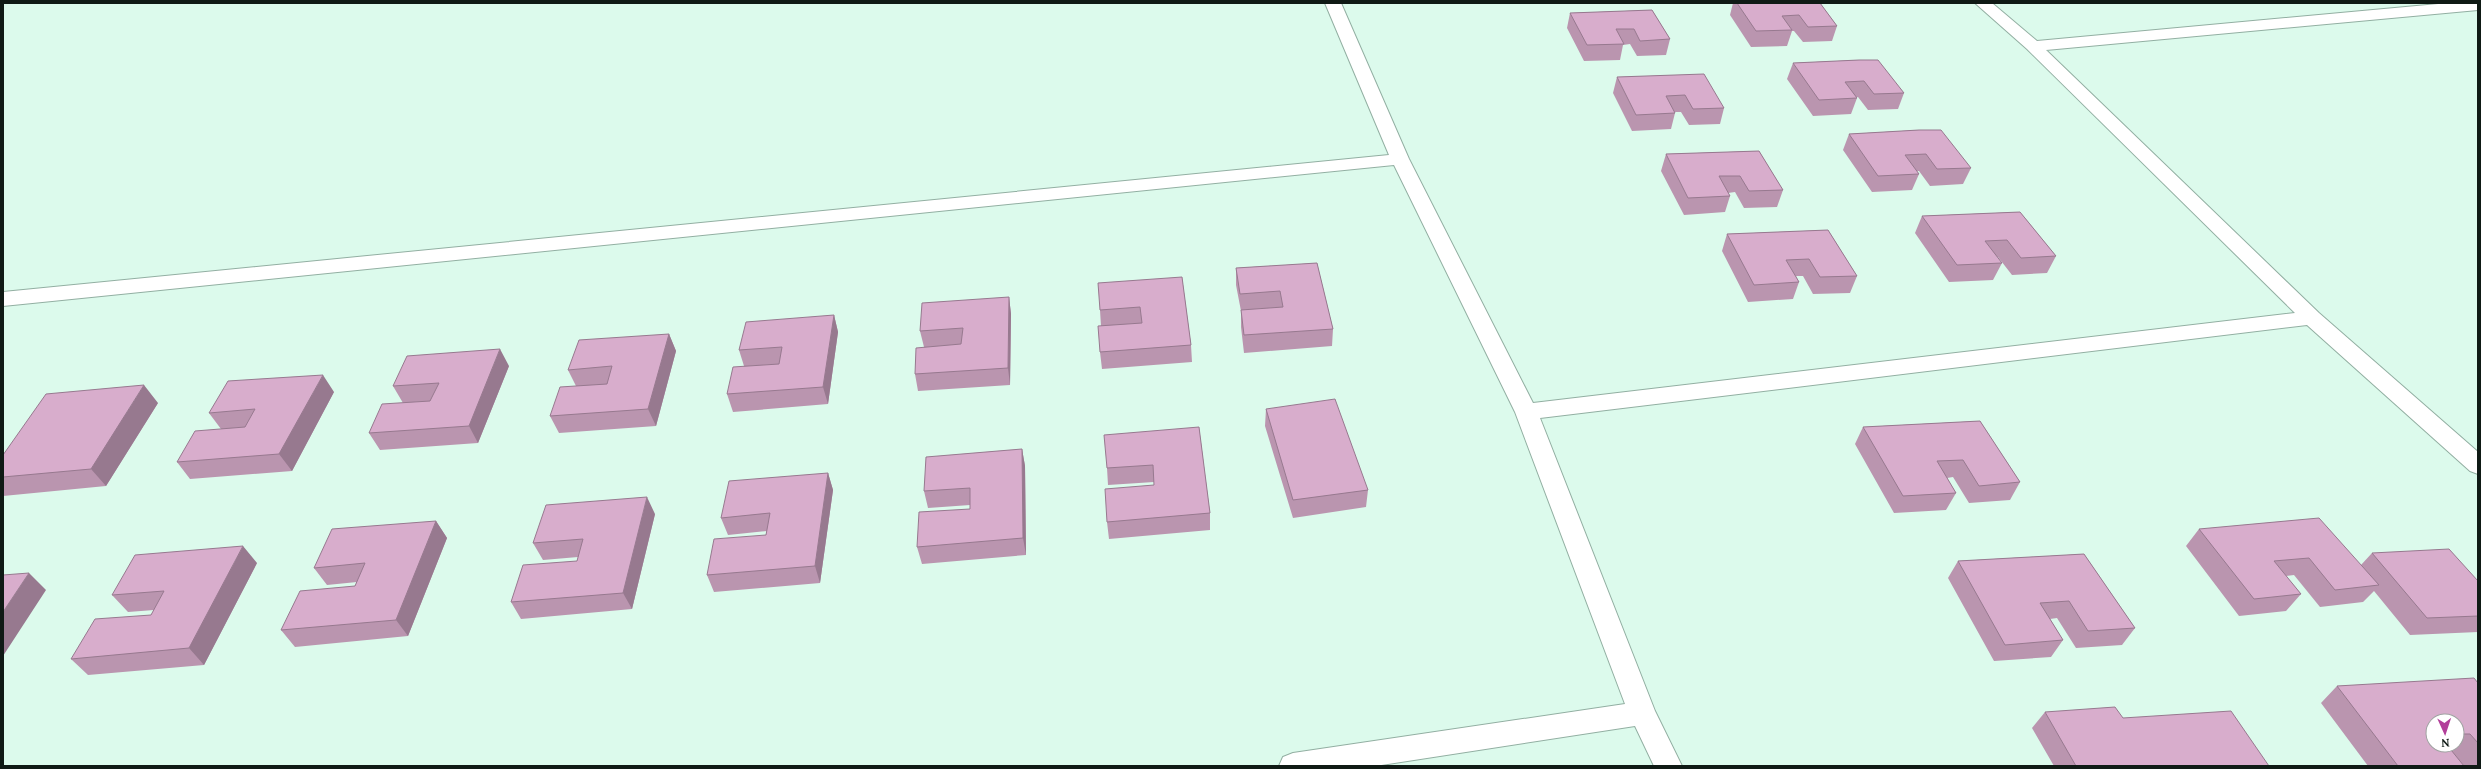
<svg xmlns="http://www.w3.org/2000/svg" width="2481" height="769" viewBox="0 0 2481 769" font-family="Lora,serif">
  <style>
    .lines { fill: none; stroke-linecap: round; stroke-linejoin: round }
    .street-casing { stroke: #92afa2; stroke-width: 2 }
    .street { fill: #fff; fill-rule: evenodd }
    .wall { fill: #ba95af; fill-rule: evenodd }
    .shaded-wall { fill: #97798f }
    .building { fill: #d8adcc; stroke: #97798f }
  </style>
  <rect width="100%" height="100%" fill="#dcfaec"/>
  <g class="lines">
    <!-- street casing -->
    <g class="street-casing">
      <path id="street" d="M1325,3h16l68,156 124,244 762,-90 -268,-264 -52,-46h17l45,38 412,-38h29v7l-432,40 273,263 159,139v22l-8,-3 -163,-146 -767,93 115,293 27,55h-28l-19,-40 -260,40h-96l4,-9 10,-4 332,-49 -110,-292 -121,-247 -1391,141v-14l1386,-137z"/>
    </g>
    <!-- street -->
    <use href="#street" class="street"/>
  </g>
  <!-- wall -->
  <path class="wall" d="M1733,3h87l17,23 -5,15 -29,1 -9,-11h-2l-5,15 -36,1 -21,-32z
    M1652,10l18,29 -4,16 -29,1 -7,-12 -7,1 -3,15 -36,1 -17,-33 3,-15z
    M1859,60l45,33 -6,16 -30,1 -10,-13h-2l1,1 -6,16 -38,2 -26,-37 6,-16z
    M1684,75l40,33 -4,16 -31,1 -8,-13h-6v1l-4,16 -39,2 -19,-38 4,-16z
    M1919,130l52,38 -8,16 -33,2 -11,-15h-2l2,3 -7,16 -40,2 -29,-42 6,-16z
    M1759,151l24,39 -6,17 -33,1 -9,-16 -7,1 2,3 -5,16 -41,3 -23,-44 5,-17z
    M2020,212l36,44 -9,17 -35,2 -14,-18h-1l5,6 -9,17 -44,2 -34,-49 7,-17z
    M1828,230l29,46 -7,17 -37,1 -10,-18h-7l3,6 -6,17 -45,3 -26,-51 5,-17z
    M1317,263l16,66 -1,17 -88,7 -3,-26v-16l-5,-26v-17z
    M1182,277l9,68 1,17 -90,7 -2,-17 1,-26 -1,-16z
    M1009,297l2,17 -1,71 -92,6 -3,-17 9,-27 -4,-16z
    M834,315l4,17 -10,72 -95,8 -6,-18 17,-28 -5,-16z
    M669,334l7,17 -20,75 -97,7 -9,-17 26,-30 -8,-16z
    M509,366l-31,77 -98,7 -11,-17 34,-30 -10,-17z
    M334,392l-42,79 -102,8 -13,-17 44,-33 -12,-16z
    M158,403l-52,83 -103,10v-41z
    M1266,409l102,81 -2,17 -73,11 -28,-92z
    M1980,421l40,61 -10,18 -41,3 -16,-26 -6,1 9,15 -10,17 -52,3 -39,-69 8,-17z
    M1199,427l11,86v17l-101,9 -2,-17 47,-37v-3l-46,3 -1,-17z
    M1022,449l3,17 1,89 -104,9 -5,-17 53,-38v-4l-42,3 -4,-17z
    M828,473l5,17 -13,93 -106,9 -7,-17 59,-40 1,-4 -39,4 -7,-17z
    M655,514l-23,95 -111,10 -10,-17 66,-41 1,-4 -35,3 -10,-17z
    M436,521l11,17 -39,98 -113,11 -14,-17 74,-44 2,-4 -30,3 -13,-17z
    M2199,529l162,36 11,-12 106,28v51l-68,3 -36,-44 -11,11 -43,5 -26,-32 -8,1 15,18 -15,17 -47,5 -53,-70z
    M2084,554l51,74 -13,17 -46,3 -19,-30 -7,1 13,21 -12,17 -57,4 -46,-83 10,-17z
    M257,563l-53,102 -116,10 -17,-16 80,-44 3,-5 -26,2 -16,-17z
    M2478,683v83h-14l-12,-16 12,16h-96l-47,-63 16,-17zM2433,721h24v24h-24z
    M2045,712l78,6 146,48h-215l-22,-38z"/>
  <!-- shaded-wall -->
  <path class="shaded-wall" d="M1009,297l2,17 -1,71 -2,-17z
    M834,315l4,17 -10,72 -5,-17z
    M669,334l7,17 -20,75 -8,-17z
    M500,349l9,17 -31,77 -9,-17z
    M323,375l11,17 -42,79 -13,-17z
    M144,385l14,18 -52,83 -15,-17z
    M1022,449l3,17 1,89 -3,-17z
    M828,473l5,17 -13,93 -5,-17z
    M647,497l8,17 -23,95 -9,-16z
    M436,521l11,17 -39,98 -12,-16z
    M243,546l14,17 -53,102 -15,-17z
    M29,573l17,17 -43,66v-44z"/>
  <!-- building -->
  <path class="building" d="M1737,3h83l17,23 -29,1 -9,-12 -17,1 10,14 -36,1z
    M1652,10l18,29 -30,2 -6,-12h-18l8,15 -37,1 -17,-32z
    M1859,60h19l26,33 -30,1 -10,-13 -19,1 12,16 -38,2 -26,-37z
    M1704,74l20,34 -31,1 -8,-14 -19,1 9,17 -39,2 -19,-38z
    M1919,130h22l30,38 -34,1 -11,-15 -21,1 14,19 -41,2 -29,-42z
    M1759,151l24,39 -34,1 -9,-15h-21l11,20 -42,2 -22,-44z
    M2020,212l36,44 -35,2 -14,-18 -22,1 17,22 -45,2 -35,-49z
    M1828,230l29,46 -37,1 -11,-18 -23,1 13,22 -45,3 -27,-51z
    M1317,263l16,66 -89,6 -3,-25 42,-3 -3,-16 -40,3 -4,-26z
    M1182,277l9,68 -91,7 -2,-26 44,-3 -2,-16 -40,3 -2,-27z
    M1009,297l-1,71 -93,6 1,-26 45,-4 2,-16 -43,3 2,-28z
    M834,315l-11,72 -96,7 6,-27 46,-3 3,-17 -43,3 7,-28z
    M669,334l-21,75 -98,7 10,-29 47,-3 5,-18 -44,4 11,-30z
    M500,349l-31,77 -100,7 13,-29 48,-3 9,-18 -46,3 14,-30z
    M323,375l-44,79 -102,8 18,-31 50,-4 10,-18 -46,4 19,-32z
    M144,385l-53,84 -88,8v-22l43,-61z
    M1335,399l33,91 -75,10 -27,-91z
    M1980,421l40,61 -41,4 -16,-26 -26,1 19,32 -53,3 -40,-69z
    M1199,427l11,86 -103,9 -2,-33 49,-4 -1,-20 -46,3 -3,-33z
    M1022,449l1,89 -106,9 2,-35 51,-3v-21l-46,3 2,-34z
    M828,473l-13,93 -108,9 7,-36 52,-4 4,-22 -49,5 8,-37z
    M647,497l-24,96 -112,9 12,-37 54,-4 6,-22 -50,4 13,-38z
    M2319,518l60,67 -44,5 -26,-32 -35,3 27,33 -47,5 -55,-70z
    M436,521l-40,99 -115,10 19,-39 55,-5 10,-23 -51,5 18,-39z
    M243,546l-54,102 -118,11 24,-40 56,-4 13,-24 -52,4 23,-40z
    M2449,549l29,32v35l-51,2 -55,-65z
    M2084,554l51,74 -47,3 -19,-30 -29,2 23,37 -58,5 -47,-84z
    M29,573l-26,39v-37z
    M2474,678l4,5v60l-8,-9h-13v-13h-24v24h14l17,21h-66l-61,-80z
    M2115,707l8,11 108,-7 38,55h-193l-31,-54z"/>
  <!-- border -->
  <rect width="2481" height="769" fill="none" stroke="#0f1a15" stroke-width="8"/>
  <!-- north arrow -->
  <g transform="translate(2445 733) rotate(177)"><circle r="19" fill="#ffffff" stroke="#9fa3a1"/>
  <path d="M0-3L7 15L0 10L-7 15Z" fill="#b23f9a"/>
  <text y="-6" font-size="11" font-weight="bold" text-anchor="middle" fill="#0f1a15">N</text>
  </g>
</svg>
